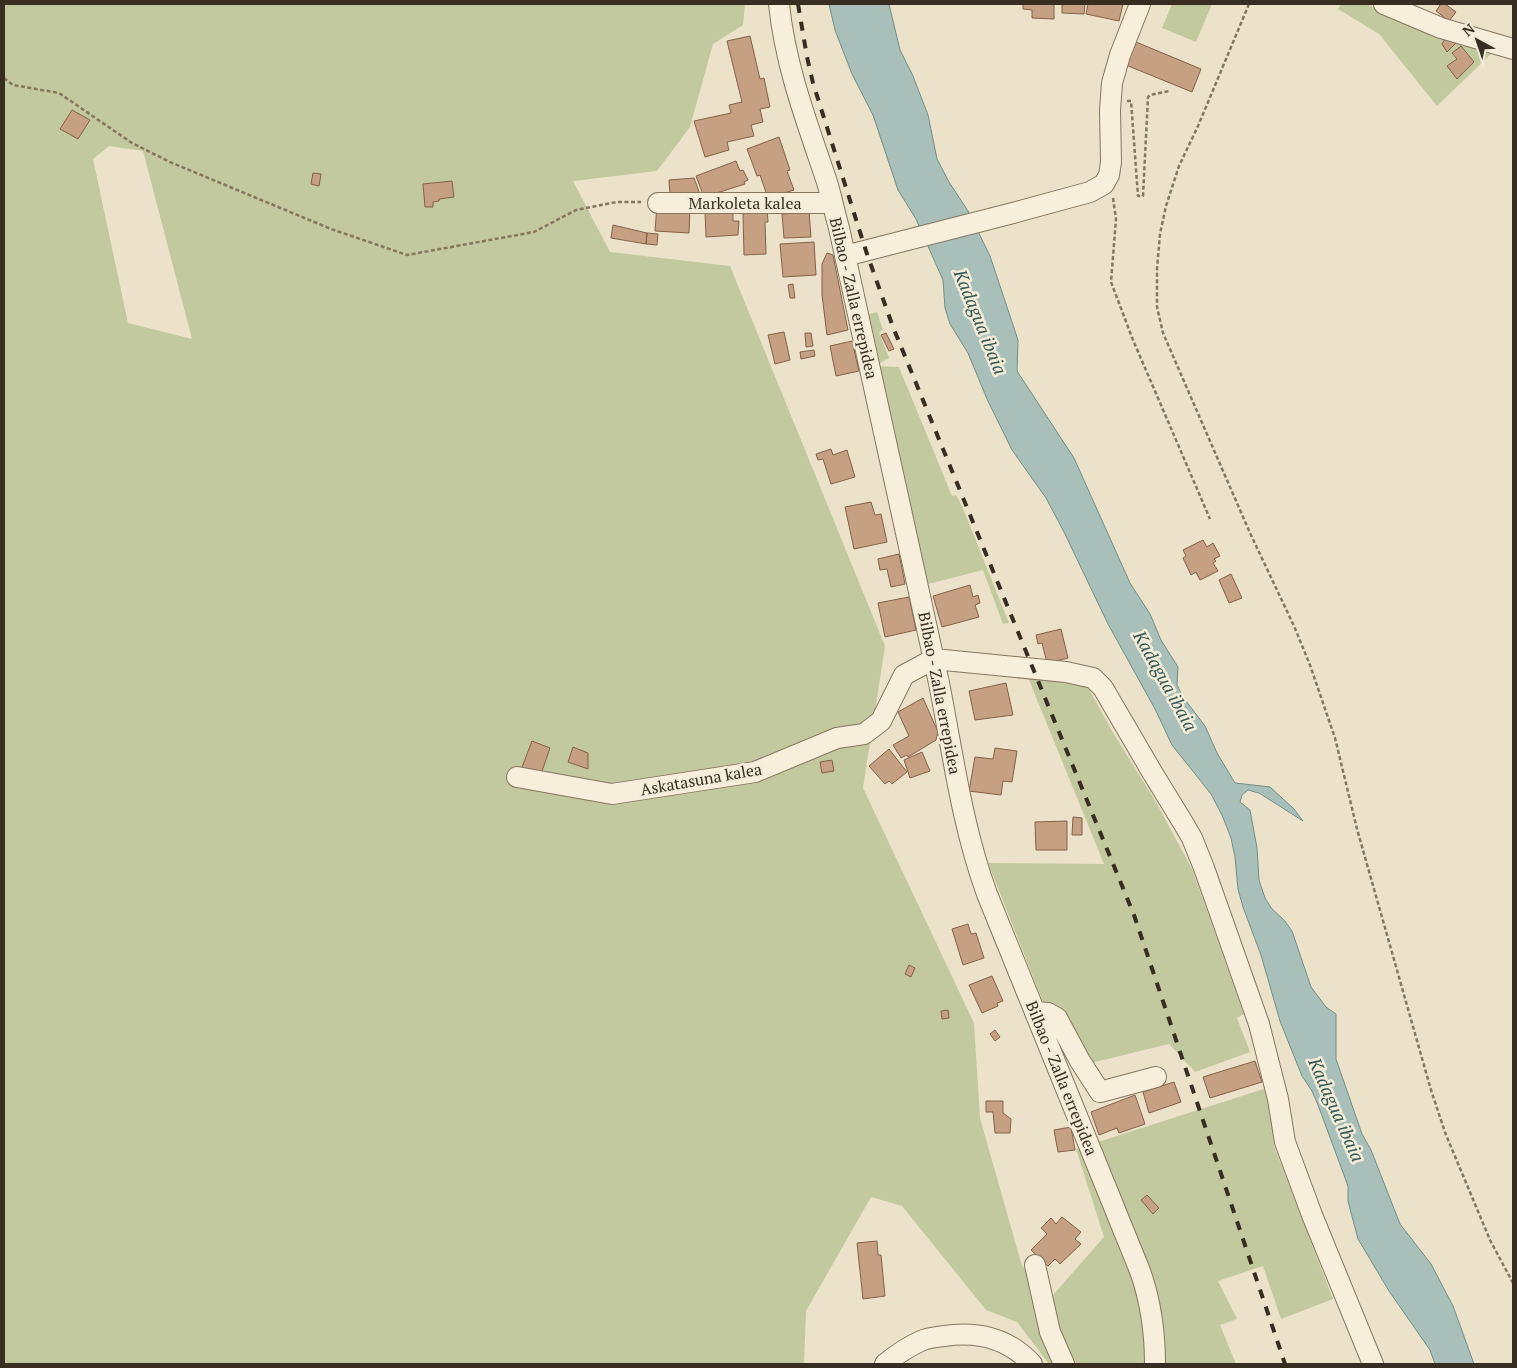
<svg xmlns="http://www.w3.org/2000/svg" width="1517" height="1368" viewBox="0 0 1517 1368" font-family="'PT Serif',serif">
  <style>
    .green { fill: #c3c99e; fill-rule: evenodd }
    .water { fill: #a9c0ba; stroke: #708e88 }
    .building { fill: #c6a082; stroke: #846147 }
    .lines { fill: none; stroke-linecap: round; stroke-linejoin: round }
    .minor-casing { stroke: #86755f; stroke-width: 22 }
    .path { stroke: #86755f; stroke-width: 2.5; stroke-dasharray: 4 2.5; stroke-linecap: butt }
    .minor { stroke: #f7efdc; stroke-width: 20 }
    .rail { stroke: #382d21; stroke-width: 4; stroke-dasharray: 9 9; stroke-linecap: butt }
    .labels { text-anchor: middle; stroke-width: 5; stroke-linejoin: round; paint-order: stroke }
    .street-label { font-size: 16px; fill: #382d21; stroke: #f3ecd8 }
    .water-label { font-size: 18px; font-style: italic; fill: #325755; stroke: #f3ecd8 }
  </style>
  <rect width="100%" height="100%" fill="#ebe2c9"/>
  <!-- green -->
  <path class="green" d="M4,4h741l-2,21 -30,19 -23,83 -33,44 -84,10 37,71 120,14 155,380 -22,142 111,235 6,95 42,148 31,29 51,-58 -28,-88 194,-62 4,59 59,153 -52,20 -18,-53 -45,15 19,38 -17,6 16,39h-187l-32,-42 -31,-12 -84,-104 -31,-9 -65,114 -2,53h-800zM109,146l34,5 49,188 -64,-16 -35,-164z
    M1172,4h40l-16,38 -34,-14z
    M1341,4h26l67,33 58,16 -55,53 -58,-72 -41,-25z
    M877,312l6,18 -4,2 10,26 -9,5 -11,-49z
    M878,366l21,1 53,129 4,-1 6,11 47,117 -6,1 -20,-54 -55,14z
    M1027,675l59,9 26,47 44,71 36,67 52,145 -7,4 13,34 -55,20 -26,-28 -82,20 -42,-57 -57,-144 116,1z"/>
  <!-- water -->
  <path class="water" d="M829,4h60l11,46 13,26 15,39 9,44 12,23 19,29 22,45 28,84 -1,31 57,87 56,125 20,31 11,26 17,27 -1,18 6,12 22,29 12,27 18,30 35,4 24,22 9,12 -44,-28 -11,-3 -6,5 -2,7 10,8 7,38 2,32 6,18 7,11 12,11 8,11 19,56 15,20 10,7v45l26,75 9,16 29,74 31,40 22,42 21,58h-39l-5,-14 -41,-59 -31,-52 -10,-38v-15l-30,-81 -6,-14 -10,-15 -22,-55 -19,-66 -18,-48 -5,-18 -3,-32 -4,-19 -9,-23 -11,-21 -39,-49 -17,-36 -47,-85 -44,-92 -18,-34 -34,-48 -25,-51 -19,-46 -18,-29 -5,-16 -2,-28 -27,-61 -18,-29 -25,-75 -21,-41 -17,-44z"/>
  <!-- building -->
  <path class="building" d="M1023,4h31v15l-22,-1v-8l-9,-1z
    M1062,4h23l-1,10 -22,-1z
    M1088,4h35l-4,17 -33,-7z
    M1441,4h4l11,8 -7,9 -13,-10z
    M750,36l10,43 4,-1 6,29 -10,2 3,13 -12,3 3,11 -27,6 2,8 -24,7 -11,-36 37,-8 -2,-8 13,-3 -15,-61z
    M1447,36l9,7 -9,9 -5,-8z
    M1136,42l65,27 -9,23 -66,-27z
    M1461,46l13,16 -17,17 -10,-13 10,-7 -5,-6z
    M72,110l18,10 -12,19 -18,-10z
    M779,137l11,33 -3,1 7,19 -26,8 -8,-23 -3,1 -10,-27z
    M736,161l4,10 3,-1 5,10 -4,2 1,2 -41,13 -8,-21z
    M313,173l8,1 -2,12 -8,-2z
    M694,178l7,19 -31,-2 -1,-15z
    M452,181l2,16 -15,2v2l-6,1v5h-8l-2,-23z
    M657,205l33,2 -1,26 -34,-2z
    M767,208l1,14h-3l1,32 -22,1 -1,-41 6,-1v-4z
    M705,211h28v10h6l-1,14 -32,2z
    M809,212l2,25 -27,1 -2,-24z
    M613,225l34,8 -1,11 -35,-6z
    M647,233l11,1 -1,11 -11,-1z
    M814,242l2,33 -33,2 -3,-33z
    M827,253l6,2 15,75 -21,5 -5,-40v-31z
    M793,284l2,14h-5l-2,-13z
    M784,332l6,28 -15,4 -7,-29z
    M805,333h6l2,13 -7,1z
    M886,333l8,16 -5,2 -8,-16z
    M852,341l7,30 -23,5 -6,-30z
    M814,350l1,6 -14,3 -1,-7z
    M831,449l2,6 14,-5 8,27 -24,7 -8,-25 -5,1 -2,-6z
    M871,502l4,13 6,-1 6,28 -33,7 -9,-42z
    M1203,540l4,7 6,-4 7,13 -6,3 2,2 -3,2 5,8 -18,9 -4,-8 -5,3 -8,-17 3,-2 -3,-6z
    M899,554l6,30 -14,3 -4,-18 -7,1 -2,-11z
    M1231,574l11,24 -13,5 -10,-23z
    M970,585l3,12 5,-2 2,8 -5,2 4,12 -37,10 -9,-31z
    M909,597l7,33 -31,7 -7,-34z
    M1061,629l7,29 -21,5 -5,-20 -4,1 -2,-9z
    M1006,683l7,32 -38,5 -6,-29z
    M923,698l15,34 -2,8 -28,17 -1,-2 -6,3 -8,-13 16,-9 -11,-24z
    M532,741l18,7 -10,29 -19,-7z
    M573,747l15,6v16l-20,-7z
    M995,748l22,3 -5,31 -9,-1 -2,14 -32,-4 6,-34 18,2z
    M889,749l18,23 -15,12 -3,-3 -4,3 -16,-18z
    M922,752l8,19 -20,7 -6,-18z
    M832,760l2,11 -12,2 -2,-11z
    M1073,817l9,1v17h-10z
    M1067,821v29h-31l-1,-28z
    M968,924l3,10 5,-1 8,25 -21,7 -11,-36z
    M909,965l6,3 -4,9 -6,-3z
    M992,976l11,25 -6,2 1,3 -16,7 -13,-28z
    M948,1010l1,8 -7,1 -1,-8z
    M995,1030l5,7 -5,4 -5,-7z
    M1255,1061l7,21 -52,16 -7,-21z
    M1174,1082l7,20 -32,11 -6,-21z
    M1135,1095l10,29 -26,9 -2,-5 -18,7 -8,-23z
    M986,1101h17v12l8,6 -1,14h-15l-2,-21h-7z
    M1071,1127l4,23 -17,2 -4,-22z
    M1147,1195l12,13 -6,6 -12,-14z
    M1062,1217l19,15 -6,7 6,5 -21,20 -5,-5 -7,7 -17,-16 16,-16 -6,-6 10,-10 5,6z
    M877,1241l1,14h3l4,41 -22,3 -6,-56z"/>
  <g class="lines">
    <!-- minor casing -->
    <g class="minor-casing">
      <path id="minor" d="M779,4c6,60 27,116 46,172 6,17 9,35 14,52l100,455c14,71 23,143 48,211l153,377c11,31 15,61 15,93
        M1384,4l57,24 72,21
        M658,203h174
        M845,256l168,-43 77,-21 14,-8 5,-9 2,-13 -1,-52 2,-27 8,-28 20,-51
        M517,777l95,17 143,-22 82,-34 27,-4 17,-13 23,-46 30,-16 132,13 27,6 10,10 49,84 30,49 10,17 12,30 55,156 19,75 7,43 27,73 61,149
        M1035,1012l13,1 9,5 23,43 20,31 56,-15
        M1035,1265l15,67 14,32
        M885,1364c11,-9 22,-17 36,-23 6,-3 15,-4 23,-5 33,-5 64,2 88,28"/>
    </g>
    <!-- path -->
    <path class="path" d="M1249,4l-51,122 -19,40 -13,40 -6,28 -3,35v38l6,26 87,200 44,93 16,39 25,73 22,91 74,261 15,45 44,105 23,43
      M4,78l9,7 46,8 73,50 38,19 161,67 76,26 127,-23 42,-22 41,-8h24
      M1127,101h4l7,95h5l5,-99 2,-2 19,-4
      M1113,198l3,21 -5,63 22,58 77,179"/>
    <!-- minor -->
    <use href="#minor" class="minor"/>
    <!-- rail -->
    <path class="rail" d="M798,4l9,53 6,26 53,168 27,76 241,588 151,449"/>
  </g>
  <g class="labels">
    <!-- street labels -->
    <g class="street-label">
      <text x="745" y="209">Markoleta kalea</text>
      <text transform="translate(854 298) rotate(77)" y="6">Bilbao - Zalla errepidea</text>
      <text transform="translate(940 693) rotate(79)" y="6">Bilbao - Zalla errepidea</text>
      <text transform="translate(701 779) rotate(-10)" y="6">Askatasuna kalea</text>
      <text transform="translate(1062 1078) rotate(68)" y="6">Bilbao - Zalla errepidea</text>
    </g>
    <!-- water labels -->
    <g class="water-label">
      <text transform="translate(980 322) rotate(68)" y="6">Kadagua ibaia</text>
      <text transform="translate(1165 681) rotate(61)" y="6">Kadagua ibaia</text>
      <text transform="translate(1336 1110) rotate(66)" y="6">Kadagua ibaia</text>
    </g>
  </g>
  <!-- border -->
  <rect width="1517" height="1368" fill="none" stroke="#382d21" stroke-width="10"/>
  <!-- north arrow -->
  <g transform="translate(1477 40) rotate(320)" stroke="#f3ecd8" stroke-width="4" paint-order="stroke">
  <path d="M0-4L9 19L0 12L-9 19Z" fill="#382d21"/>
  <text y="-8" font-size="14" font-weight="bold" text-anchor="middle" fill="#382d21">N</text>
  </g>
</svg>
